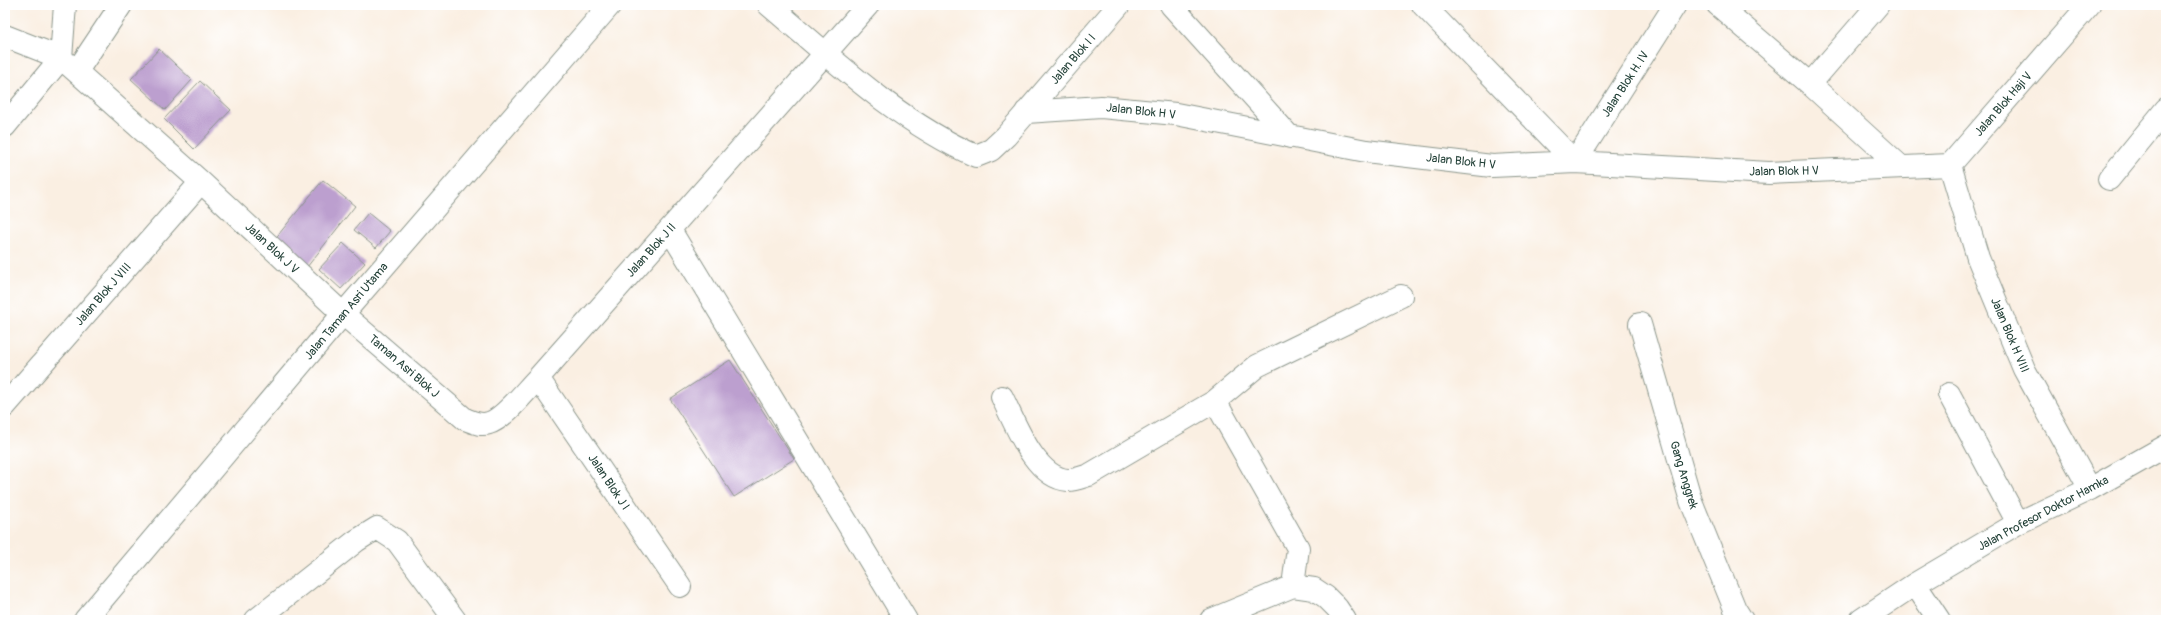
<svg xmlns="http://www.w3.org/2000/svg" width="2171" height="625" viewBox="0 0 2171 625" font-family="Pangolin,sans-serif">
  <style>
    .building { fill: #bc9fcf }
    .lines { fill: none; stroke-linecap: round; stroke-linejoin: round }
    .minor-casing { stroke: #8c968b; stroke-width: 24 }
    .minor { stroke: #fff; stroke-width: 22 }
    .labels { text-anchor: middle; stroke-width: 3; stroke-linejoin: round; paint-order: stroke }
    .street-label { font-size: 12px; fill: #1f3d34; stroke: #fff }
  </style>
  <rect width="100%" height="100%" fill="#fff"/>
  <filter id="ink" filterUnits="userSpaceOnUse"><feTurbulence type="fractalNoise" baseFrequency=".025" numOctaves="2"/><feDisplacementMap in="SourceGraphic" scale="8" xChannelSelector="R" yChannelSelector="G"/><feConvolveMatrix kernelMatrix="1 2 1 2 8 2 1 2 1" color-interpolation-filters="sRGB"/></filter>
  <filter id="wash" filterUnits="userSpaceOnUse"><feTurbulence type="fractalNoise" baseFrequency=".012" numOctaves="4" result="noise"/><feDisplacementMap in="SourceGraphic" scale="16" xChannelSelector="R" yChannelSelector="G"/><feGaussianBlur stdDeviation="0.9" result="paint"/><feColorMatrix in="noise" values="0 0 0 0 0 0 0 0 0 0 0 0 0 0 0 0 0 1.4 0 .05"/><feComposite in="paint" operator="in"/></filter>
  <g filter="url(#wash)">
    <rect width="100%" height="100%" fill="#faefe2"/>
    <g id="blocks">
      <!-- building -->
      <path class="building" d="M159,49l33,31 -27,30 -34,-31z
        M200,81l31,29 -37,39 -30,-30z
        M323,180l32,26 -48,61 -33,-27z
        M368,213l22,18 -14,17 -22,-18z
        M343,243l22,20 -24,26 -22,-20z
        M730,360l64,99 -60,38 -64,-98z"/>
    </g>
  </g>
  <g filter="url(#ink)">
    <use href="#blocks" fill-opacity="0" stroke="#8c968b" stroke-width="1"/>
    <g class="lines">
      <!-- minor casing -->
      <g class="minor-casing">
        <path id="minor" d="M769,5c65,55 128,116 207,151l15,-6 15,-14 113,-131
          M1171,5l119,132
          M1423,5l152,157 100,-157
          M1718,5l92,79 90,82
          M5,36l56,22 140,124 142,132 122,105c8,3 15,7 24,4 15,-4 37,-33 49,-45l330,-373
          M61,58l4,-53
          M77,71l44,-66
          M1810,84l68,-79
          M1026,112l75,-5 75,7 190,37 126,15 83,-4 194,11 181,-8 139,-160
          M5,126l56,-68
          M1950,165l28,93 46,111 66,120
          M2109,179l57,-70
          M670,230l236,390
          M1640,324l51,177 44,108 7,11
          M538,378l142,208
          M1949,394l69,129
          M1002,397c13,26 33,81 66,83 7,0 14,-3 21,-5l126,-74
          M5,406l196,-224
          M1915,584l24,36
          M1293,586l5,-38 -83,-147 42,-35 144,-70
          M85,620l258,-306 267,-309
          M256,620l100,-79 21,-13 20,13 58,79
          M1211,620l82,-34 21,3 12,8 11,11 8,12
          M1861,620l54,-36 103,-61 72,-34 76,-43"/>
      </g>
      <!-- minor -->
      <use href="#minor" class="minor"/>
    </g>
  </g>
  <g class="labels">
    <!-- street labels -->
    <g class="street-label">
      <text transform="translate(1073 59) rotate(-49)" y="4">Jalan Blok I I</text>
      <text transform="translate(1625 84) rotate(-57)" y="4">Jalan Blok H. IV</text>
      <text transform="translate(2003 104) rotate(-49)" y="4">Jalan Blok Haji V</text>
      <text transform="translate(1141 111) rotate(6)" y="4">Jalan Blok H V</text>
      <text transform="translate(1461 161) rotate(6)" y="4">Jalan Blok H V</text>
      <text transform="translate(1784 171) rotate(-1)" y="4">Jalan Blok H V</text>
      <text transform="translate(272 248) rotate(43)" y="4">Jalan Blok J V</text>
      <text transform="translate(651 250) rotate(-48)" y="4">Jalan Blok J II</text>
      <text transform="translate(103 294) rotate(-49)" y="4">Jalan Blok J VIII</text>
      <text transform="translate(346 311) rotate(-50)" y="4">Jalan Taman Asri Utama</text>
      <text transform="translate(2010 335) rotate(67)" y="4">Jalan Blok H VIII</text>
      <text transform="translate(404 366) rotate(41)" y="4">Taman Asri Blok J</text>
      <text transform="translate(1684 475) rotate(73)" y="4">Gang Anggrek</text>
      <text transform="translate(609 482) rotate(56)" y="4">Jalan Blok J I</text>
      <text transform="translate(2043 513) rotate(-28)" y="4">Jalan Profesor Doktor Hamka</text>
    </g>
  </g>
  <!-- margin -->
  <rect width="2171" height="625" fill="none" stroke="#fff" stroke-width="20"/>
</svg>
